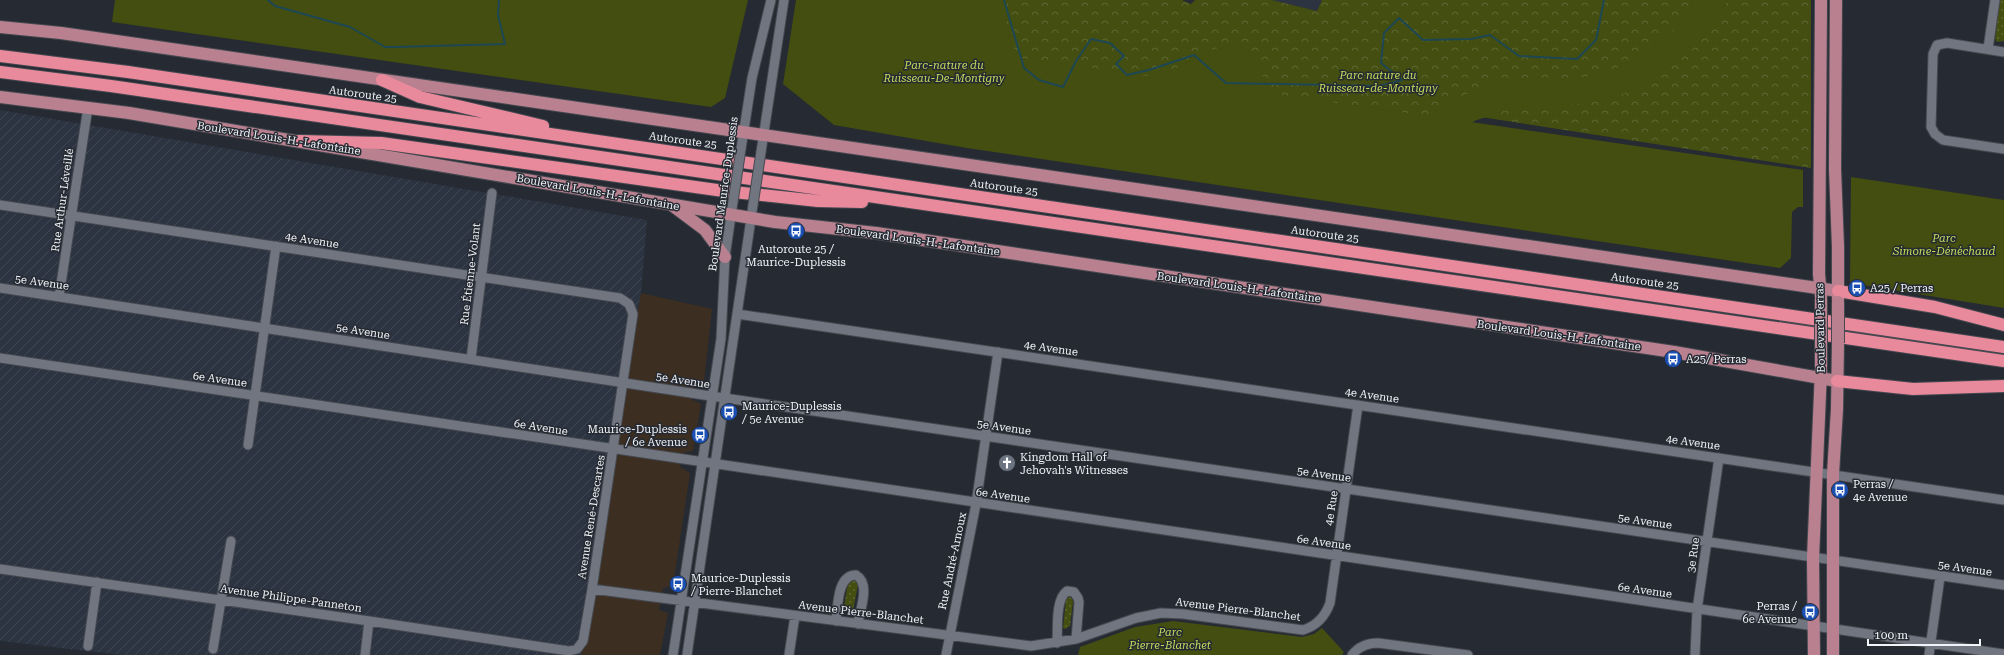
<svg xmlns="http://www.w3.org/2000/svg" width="2004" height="655" viewBox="0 0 2004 655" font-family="'Roboto Serif',serif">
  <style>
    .commercial { fill: #3c2e21 }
    .industrial { fill: url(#industrial-furrows) }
    .built { fill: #2c3341 }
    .grass { fill: url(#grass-dots) }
    .forest { fill: url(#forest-crowns) }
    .park { fill: #434e10 }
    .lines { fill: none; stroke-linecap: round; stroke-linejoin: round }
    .stream { stroke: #1e4754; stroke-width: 2 }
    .minor-casing { stroke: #45484f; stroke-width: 11 }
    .major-casing { stroke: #45484f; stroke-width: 14 }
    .highway-casing { stroke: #45484f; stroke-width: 14 }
    .minor { stroke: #70757f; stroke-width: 9 }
    .major { stroke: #b98190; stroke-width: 12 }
    .highway { stroke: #e9899c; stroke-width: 12 }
    .minor-bridge-casing { stroke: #45484f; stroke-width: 11; stroke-linecap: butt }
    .major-bridge-casing { stroke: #45484f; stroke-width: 14; stroke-linecap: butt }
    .minor-bridge { stroke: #70757f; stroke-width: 9 }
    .major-bridge { stroke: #b98190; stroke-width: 12 }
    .labels { text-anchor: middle; stroke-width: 3; stroke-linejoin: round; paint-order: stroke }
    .park-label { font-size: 11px; font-style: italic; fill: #c3dc5c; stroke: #262a32 }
    .street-label { font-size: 11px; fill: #f0f3f8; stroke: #262a32 }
    .poi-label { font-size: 11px; fill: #f0f3f8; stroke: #262a32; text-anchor: start }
  </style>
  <defs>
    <pattern id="industrial-furrows" width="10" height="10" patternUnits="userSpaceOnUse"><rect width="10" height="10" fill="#2c3341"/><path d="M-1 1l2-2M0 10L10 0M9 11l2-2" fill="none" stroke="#414754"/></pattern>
    <pattern id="grass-dots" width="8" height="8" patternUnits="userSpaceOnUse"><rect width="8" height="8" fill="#434e10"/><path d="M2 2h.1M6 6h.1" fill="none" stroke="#5e6834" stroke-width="1.8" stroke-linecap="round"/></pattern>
    <pattern id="forest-crowns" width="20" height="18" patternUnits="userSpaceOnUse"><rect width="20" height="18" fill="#434e10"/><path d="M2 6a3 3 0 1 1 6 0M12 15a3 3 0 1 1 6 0" fill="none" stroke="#5e6834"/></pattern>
  </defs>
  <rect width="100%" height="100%" fill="#262a32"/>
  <!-- commercial -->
  <path class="commercial" d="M641,293l71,16 -8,73 -9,3 -4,14 10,5 -8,47 -11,2 -2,14 10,6 -17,113 -10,2 -4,22 9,3 -8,42h-79l43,-272z"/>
  <!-- industrial -->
  <path class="industrial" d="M0,110l647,110 -6,73 -17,90 -43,272h-460l-121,-14z"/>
  <!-- built -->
  <path class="built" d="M1272,0h50l-5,11z"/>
  <!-- grass -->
  <path class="grass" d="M2000,0h4v41l-7,1 -2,-3z
    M852,580l4,1 2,4 -5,25 -8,-1 -1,-2 4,-24z
    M1068,597l4,1 1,4 -3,24 -5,3 -2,-1 3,-28z"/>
  <!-- forest -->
  <path class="forest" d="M945,0h237l9,4 4,-4h77l45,11 5,-11h489v168l-330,-51 -86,49 -435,-55z"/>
  <!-- park -->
  <path class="park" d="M115,0h633l-23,98 -14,9 -599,-85z
    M796,0h211c0,23 -4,42 16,58l131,19 28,-11 21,-14 27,-7 9,1 8,3 5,6 14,28 7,11 156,22c28,-20 65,-37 101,-38 11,-1 22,1 33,1 13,0 26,-3 39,-5 18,-4 70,-38 81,-53 4,-6 7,-14 12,-21h33l-24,37 -16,17 -44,29 -19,10 -14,6 -30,5 -62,2 -48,16 332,48v37h-5l-6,5 -1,46 -11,10 -813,-120 -133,-23 -51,-41z
    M1851,177l153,23v108l-154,-25z
    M1173,621l129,16 12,-3 8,-6 22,24 -2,3h-264l2,-8 55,-20z"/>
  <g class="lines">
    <!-- stream -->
    <path class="stream" d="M268,0l7,6 75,21 35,20h10l110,-3 -7,-29 1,-15
      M1004,0l20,68 15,12 24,7 13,-26 15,-22 19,4 14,13 -8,8 11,11 22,-5 45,-15 32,28 153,3 23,-6 -21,-17 3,-30 15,-15 24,22 48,-1 19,-4 29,21 58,3 19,-19 8,-40"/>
    <!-- minor casing -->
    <g class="minor-casing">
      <path id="minor" d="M1988,49l7,-49
        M2004,52l-57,-9 -10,2 -4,9 -2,73 4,7 8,6 61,9
        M741,149l11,-71 19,-78
        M761,152l23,-152
        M0,205l620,93 9,6 4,10 -41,275 -9,52 -6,8 -8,2 -200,-30 -369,-52
        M0,288l704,107 1300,190
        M59,297l29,-190
        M737,314l1267,186
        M0,358l2004,296
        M471,359l21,-166
        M248,445l28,-199
        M592,589l439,57 45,-7 60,-21 25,-5 22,1 120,16c13,-4 22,-13 27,-27l28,-198
        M836,621c2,-15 1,-46 20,-46 15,9 4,34 2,49
        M1057,643c1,-14 -2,-44 10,-52l7,1 4,6 1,4 -3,37
        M88,646l9,-64
        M213,649l18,-108
        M365,655l4,-34
        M673,655l48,-316 4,-82 8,-55
        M687,655l66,-450
        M789,655l6,-39
        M946,655l30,-151 22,-152
        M1352,655c7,-9 15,-12 26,-12l90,12
        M1695,655l2,-45 22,-152
        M1929,655l11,-78"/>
    </g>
    <!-- major casing -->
    <g class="major-casing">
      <path id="major" d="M1836,0l-1,169 3,78v52
        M0,27l61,6 1777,258
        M0,97l129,16 646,109 101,11 798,119 163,29
        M673,206l32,24 20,27
        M1821,296l-2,-22 2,-274
        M1814,655l-1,-97 8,-188
        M1833,655v-181l4,-65 1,-66"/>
    </g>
    <!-- highway casing -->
    <g class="highway-casing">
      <path id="highway" d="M0,56l128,16 1876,275
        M0,72l111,14 1893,275
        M382,80l38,17 123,29
        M299,141l82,2 343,48 94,10 44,1
        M1838,291l97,16 69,18
        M1837,381l76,8 91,-3"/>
    </g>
    <!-- minor -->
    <use href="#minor" class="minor"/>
    <!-- major -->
    <use href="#major" class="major"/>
    <!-- highway -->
    <use href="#highway" class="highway"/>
    <!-- minor-bridge casing -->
    <g class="minor-bridge-casing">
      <path id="minor-bridge" d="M733,202l8,-53
        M753,205l8,-53"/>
    </g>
    <!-- major-bridge casing -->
    <g class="major-bridge-casing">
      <path id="major-bridge" d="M1838,343v-41
        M1821,367v-68"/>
    </g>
    <!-- minor-bridge -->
    <use href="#minor-bridge" class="minor-bridge"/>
    <!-- major-bridge -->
    <use href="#major-bridge" class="major-bridge"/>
  </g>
  <!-- icons -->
  <defs>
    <g id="bus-disc" transform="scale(0.9)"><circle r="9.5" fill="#1a4fb4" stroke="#262a32"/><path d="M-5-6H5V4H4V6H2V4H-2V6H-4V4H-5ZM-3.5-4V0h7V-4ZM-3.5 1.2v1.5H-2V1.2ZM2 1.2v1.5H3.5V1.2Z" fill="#fff"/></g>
    <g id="church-disc" transform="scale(0.9)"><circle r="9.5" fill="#6b7280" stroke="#262a32"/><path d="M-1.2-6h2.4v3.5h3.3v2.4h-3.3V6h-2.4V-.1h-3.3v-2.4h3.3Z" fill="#fff"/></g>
  </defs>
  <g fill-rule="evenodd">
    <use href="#bus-disc" x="796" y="231"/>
    <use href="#bus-disc" x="1857" y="288"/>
    <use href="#bus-disc" x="1673" y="359"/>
    <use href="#bus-disc" x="729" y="412"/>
    <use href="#bus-disc" x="700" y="435"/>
    <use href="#church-disc" x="1007" y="463"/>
    <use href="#bus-disc" x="1840" y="490"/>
    <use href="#bus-disc" x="678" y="584"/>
    <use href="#bus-disc" x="1810" y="612"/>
  </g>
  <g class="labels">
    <!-- park labels -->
    <g class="park-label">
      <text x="944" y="69">Parc-nature du<tspan x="944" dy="13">Ruisseau-De-Montigny</tspan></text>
      <text x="1378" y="79">Parc nature du<tspan x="1378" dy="13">Ruisseau-de-Montigny</tspan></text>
      <text x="1944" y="242">Parc<tspan x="1944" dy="13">Simone-Dénéchaud</tspan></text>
      <text x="1170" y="636">Parc<tspan x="1170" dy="13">Pierre-Blanchet</tspan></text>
    </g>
    <!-- street labels -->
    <g class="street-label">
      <text transform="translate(363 94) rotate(8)" y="4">Autoroute 25</text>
      <text transform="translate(279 138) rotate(9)" y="4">Boulevard Louis-H.-Lafontaine</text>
      <text transform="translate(683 140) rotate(8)" y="4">Autoroute 25</text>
      <text transform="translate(1004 187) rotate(8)" y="4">Autoroute 25</text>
      <text transform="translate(598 192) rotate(10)" y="4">Boulevard Louis-H.-Lafontaine</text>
      <text transform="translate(723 194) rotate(-82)" y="4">Boulevard Maurice-Duplessis</text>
      <text transform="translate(62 200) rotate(-82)" y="4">Rue Arthur-Léveillé</text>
      <text transform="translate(1325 234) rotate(8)" y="4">Autoroute 25</text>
      <text transform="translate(312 240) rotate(9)" y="4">4e Avenue</text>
      <text transform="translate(918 240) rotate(8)" y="4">Boulevard Louis-H.-Lafontaine</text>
      <text transform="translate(470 274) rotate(-83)" y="4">Rue Étienne-Volant</text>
      <text transform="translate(1645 281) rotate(8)" y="4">Autoroute 25</text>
      <text transform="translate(42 282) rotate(8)" y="4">5e Avenue</text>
      <text transform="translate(1239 287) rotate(8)" y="4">Boulevard Louis-H.-Lafontaine</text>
      <text transform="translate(1820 328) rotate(-91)" y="4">Boulevard Perras</text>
      <text transform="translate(363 331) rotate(9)" y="4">5e Avenue</text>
      <text transform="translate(1559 335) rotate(8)" y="4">Boulevard Louis-H.-Lafontaine</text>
      <text transform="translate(1051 348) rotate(8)" y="4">4e Avenue</text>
      <text transform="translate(220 379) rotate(8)" y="4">6e Avenue</text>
      <text transform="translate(683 380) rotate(9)" y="4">5e Avenue</text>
      <text transform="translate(1372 395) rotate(8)" y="4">4e Avenue</text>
      <text transform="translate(541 427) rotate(9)" y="4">6e Avenue</text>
      <text transform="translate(1004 427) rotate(8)" y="4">5e Avenue</text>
      <text transform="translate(1693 442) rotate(8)" y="4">4e Avenue</text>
      <text transform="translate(1324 474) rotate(8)" y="4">5e Avenue</text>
      <text transform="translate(1003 495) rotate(8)" y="4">6e Avenue</text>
      <text transform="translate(1331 508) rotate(-81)" y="4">4e Rue</text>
      <text transform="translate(591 517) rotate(-81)" y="4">Avenue René-Descartes</text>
      <text transform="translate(1645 521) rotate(8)" y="4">5e Avenue</text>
      <text transform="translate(1324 542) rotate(8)" y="4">6e Avenue</text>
      <text transform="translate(1693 555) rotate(-82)" y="4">3e Rue</text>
      <text transform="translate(952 561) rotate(-78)" y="4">Rue André-Arnoux</text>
      <text transform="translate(1965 568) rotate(8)" y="4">5e Avenue</text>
      <text transform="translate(1645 590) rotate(8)" y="4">6e Avenue</text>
      <text transform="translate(291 598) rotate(8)" y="4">Avenue Philippe-Panneton</text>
      <text transform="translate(1238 609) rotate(7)" y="4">Avenue Pierre-Blanchet</text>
      <text transform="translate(861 612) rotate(7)" y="4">Avenue Pierre-Blanchet</text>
    </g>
    <!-- poi labels -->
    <g class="poi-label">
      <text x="796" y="253" text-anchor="middle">Autoroute 25 /<tspan x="796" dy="13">Maurice-Duplessis</tspan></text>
      <text x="1870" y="292">A25 / Perras</text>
      <text x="1686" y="363">A25/ Perras</text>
      <text x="742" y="410">Maurice-Duplessis<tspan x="742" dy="13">/ 5e Avenue</tspan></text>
      <text x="687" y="433" text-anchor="end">Maurice-Duplessis<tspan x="687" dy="13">/ 6e Avenue</tspan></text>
      <text x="1020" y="461">Kingdom Hall of<tspan x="1020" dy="13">Jehovah's Witnesses</tspan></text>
      <text x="1853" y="488">Perras /<tspan x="1853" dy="13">4e Avenue</tspan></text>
      <text x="691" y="582">Maurice-Duplessis<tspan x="691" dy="13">/ Pierre-Blanchet</tspan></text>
      <text x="1797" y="610" text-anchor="end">Perras /<tspan x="1797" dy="13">6e Avenue</tspan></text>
    </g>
  </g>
  <!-- scale -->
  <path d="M1868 639v6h112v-6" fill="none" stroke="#f0f3f8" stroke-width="2"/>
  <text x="1874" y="639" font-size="12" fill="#f0f3f8" stroke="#262a32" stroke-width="3" paint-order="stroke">100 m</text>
</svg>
